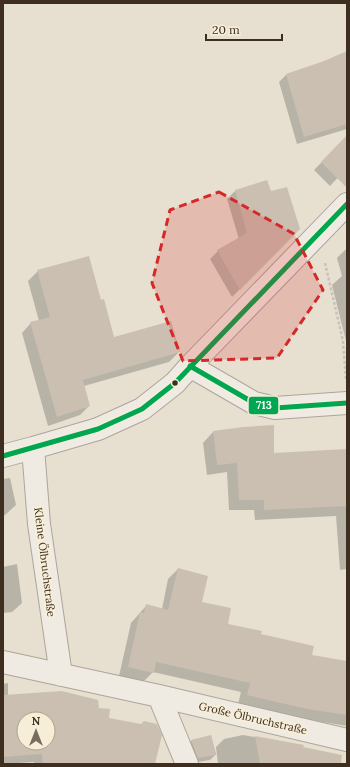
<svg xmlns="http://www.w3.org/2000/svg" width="350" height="767" viewBox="0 0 350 767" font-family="Lora,serif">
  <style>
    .shadow { fill: #0003; fill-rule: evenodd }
    .building { fill: #cbbfb2; fill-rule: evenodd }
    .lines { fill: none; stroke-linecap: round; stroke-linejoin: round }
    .minor-casing { stroke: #ada599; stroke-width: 24 }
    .path { stroke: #c8c2b9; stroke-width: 2.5; stroke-dasharray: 3 2; stroke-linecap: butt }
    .minor { stroke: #efebe3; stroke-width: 22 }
    .bus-1-casing { stroke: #f7eed8; stroke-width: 8 }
    .bus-1 { stroke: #00a651; stroke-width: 5 }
    .marked { fill: #d62828; fill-opacity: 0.2; stroke: #d62828; stroke-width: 3; stroke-dasharray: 8 5; stroke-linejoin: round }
    .bus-dot { fill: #3d2e20; stroke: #f7eed8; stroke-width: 1.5 }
    .labels { text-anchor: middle; stroke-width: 4; stroke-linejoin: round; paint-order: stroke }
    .street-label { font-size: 11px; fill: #3d2e20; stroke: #f7eed8 }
    .line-badge { stroke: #f7eed8; stroke-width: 1.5 }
    .badge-label { font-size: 11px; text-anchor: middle; font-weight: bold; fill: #fff }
  </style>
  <rect width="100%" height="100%" fill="#e7e0d1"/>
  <!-- shadow -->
  <path class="shadow" d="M347,52v77l-50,15 -18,-62 8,-8 38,-12z
    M347,136v32l-17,18 -16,-16z
    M267,181l-27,108 -8,8 -22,-38 8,-8 21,-12 -12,-40 8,-8z
    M345,250h2v95l-15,-60 10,-9 -5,-18z
    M38,271l62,30 14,37 65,14 -10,10 -85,24 5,20 -9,9 -32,11 -26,-93 9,-10 8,-2 -11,-40z
    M244,428l29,26 74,-4v119l-7,1 -4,-54 -81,4 -1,-10h-25l-2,-38 -20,3 -4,-32 10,-11z
    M10,478l6,27 -11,10 -2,1v-37z
    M17,564l5,39 -10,9 -9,1v-48v2z
    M178,569l23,33 26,22 33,11 51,21 36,6v64l-49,-8 -60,-14 3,-12 -88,-20 -10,10 -24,-6 12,-53 15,-17 16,3 6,-30z
    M8,683v13l90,13 56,55h-120v-2l-31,2v-80zM24,719h24v24h-24z
    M243,735l55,10 33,19h-113l-2,-17 8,-8z
    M211,736l5,18 -6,6 -17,3 -7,-17 5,-5z"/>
  <!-- building -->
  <path class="building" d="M347,51v73l-43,13 -18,-63 38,-13z
    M347,135v53l-26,-26z
    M267,180l4,11 16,-4 13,42 -60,61 -23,-40 30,-17 -12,-43z
    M89,256l12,44 3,-1 10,38 57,-16 9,31 -97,28 7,26 -33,11 -27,-95 20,-5 -13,-47z
    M274,425v28l73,-4v57l-83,4v-10h-25l-2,-37 -20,2 -4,-34 30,-4z
    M178,568l30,8 -6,26 29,6 -3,16 34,7 -1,3 53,12 -2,9 35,6v54l-40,-6 -60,-14 3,-12 -94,-21 -2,11 -26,-6 12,-55 4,1 2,-9 22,6z
    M62,691l36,9 1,8 11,1 -1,9 32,6 3,-3 13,3 5,11 -7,29h-112l-1,-10 -39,3v-62zM24,719h24v24h-24z
    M211,735l5,20 -18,3 -7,-18z
    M255,736l49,9 -1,2 39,8 -1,9h-81z"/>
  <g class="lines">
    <!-- minor casing -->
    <g class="minor-casing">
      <path id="minor" d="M190,366l64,37 21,5 72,-5
        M33,448l6,76 22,151
        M3,456l30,-8 65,-19 44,-20 33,-26 15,-17 157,-162
        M3,662l156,34 188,44
        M159,696l28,68"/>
    </g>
    <!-- path -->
    <path class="path" d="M325,263l18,78 3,39"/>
    <!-- minor -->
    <use href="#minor" class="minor"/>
    <!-- bus-1 casing -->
    <g class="bus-1-casing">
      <path id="bus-1" d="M190,366l64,37 21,5 72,-5
        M3,456l95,-27 44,-20 33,-26 172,-179"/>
    </g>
    <!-- bus-1 -->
    <use href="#bus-1" class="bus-1"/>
  </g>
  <!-- marked area -->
  <path class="marked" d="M219,192l75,42 29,56 -46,68 -94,3 -31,-78 18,-73z"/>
  <!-- markers -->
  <circle class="bus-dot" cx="175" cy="383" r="3.5"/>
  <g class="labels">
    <!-- street labels -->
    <g class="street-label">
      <text transform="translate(45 562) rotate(83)" y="4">Kleine Ölbruchstraße</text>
      <text transform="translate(253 718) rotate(13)" y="4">Große Ölbruchstraße</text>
    </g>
  </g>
  <rect class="line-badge" x="248" y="396" width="31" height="19" rx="4" fill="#00a651"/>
  <g class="badge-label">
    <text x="264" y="409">713</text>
  </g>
  <!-- border -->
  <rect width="350" height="767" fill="none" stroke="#3d2e20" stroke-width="8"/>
  <!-- north arrow -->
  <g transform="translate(36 731)"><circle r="19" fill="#f7eed8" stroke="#ada18e"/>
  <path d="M0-3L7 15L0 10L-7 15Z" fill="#786c5e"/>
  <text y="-6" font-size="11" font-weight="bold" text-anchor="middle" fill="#3d2e20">N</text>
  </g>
  <!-- scale -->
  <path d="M206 34v6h76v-6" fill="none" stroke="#3d2e20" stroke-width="2"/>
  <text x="212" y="34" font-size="12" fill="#3d2e20" stroke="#f7eed8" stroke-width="3" paint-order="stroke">20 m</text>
</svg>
